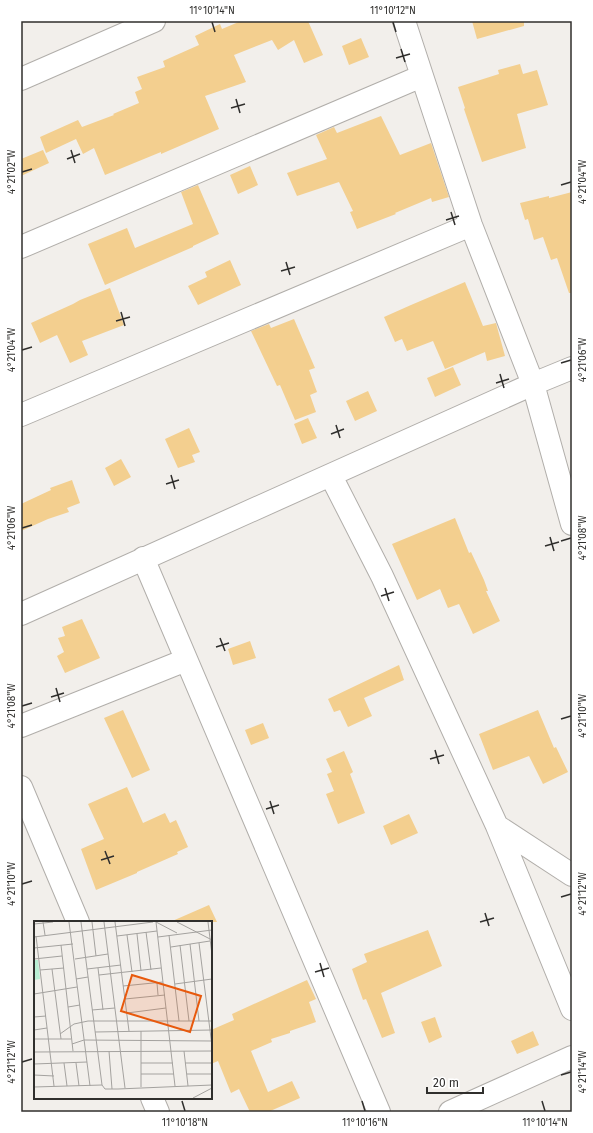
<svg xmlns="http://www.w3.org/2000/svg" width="593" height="1133" viewBox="0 0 593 1133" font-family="'Fira Sans',sans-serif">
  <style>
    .building { fill: #f3cf8f }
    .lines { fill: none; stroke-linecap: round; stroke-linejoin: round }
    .minor-casing { stroke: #b1aeaa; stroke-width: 24 }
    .minor { stroke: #fff; stroke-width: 22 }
    .ticks { fill: none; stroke: #302f2d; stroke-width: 1.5 }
    .inset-road { fill: none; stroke: #a4a29f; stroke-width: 1 }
    .view { fill: #e8590c; fill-opacity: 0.15; stroke: #e8590c; stroke-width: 2 }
    .inset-edge { fill: none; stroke: #302f2d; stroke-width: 2 }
    .neatline { fill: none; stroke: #302f2d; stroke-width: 1.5 }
    .ticks-label { font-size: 10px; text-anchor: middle; fill: #302f2d }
  </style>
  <rect width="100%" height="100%" fill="#f2efeb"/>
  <!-- building -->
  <path class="building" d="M241,21h67l15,34 -19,8 -10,-23 -16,10 -6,-10 -38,15 12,27 -41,14 14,33 -58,25v-2l-56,23 -11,-27 -11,6 -7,-15 -30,14 -6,-16 38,-17 4,7 32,-12 -1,-1 26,-11 -4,-11 7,-3 -5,-12 28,-10 -2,-6 36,-16 -4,-9 25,-12 2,5z
    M472,21h52v5l-47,13z
    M361,38l8,19 -20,8 -7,-19z
    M520,64l3,10 14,-4 11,35 -31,9 9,34 -44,14 -18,-53 1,-1 -7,-21 41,-13 -1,-4z
    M381,116l19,39 31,-12 18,54 -17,5 -1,-4 -36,15 1,1 -39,15 -7,-17 3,-1 -14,-29 -42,14 -10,-23 40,-14 -11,-24 18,-8 3,6z
    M43,150l6,13 -28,13v-17z
    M250,166l8,19 -20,9 -8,-19z
    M198,185l21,49 -26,12v1l-88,38 -17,-41 39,-16 8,20 58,-24 -12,-32z
    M572,192v101h-3l-12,-35 -6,2 -8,-23 -9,3 -6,-21 -3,1 -5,-17 29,-7v2z
    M230,260l11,25 -43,20 -10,-19 19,-9 -2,-5z
    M465,282l18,44 13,-3 9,33 -18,5 -2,-9 -40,17 -12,-28 -26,10 -5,-12 -7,3 -11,-25 27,-12z
    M110,288l14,37 -42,16 6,14 -18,8 -13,-28 -17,8 -9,-20 42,-19 7,-4z
    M294,319l21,49 -6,2 8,22 -7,3 6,17 -21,8 -15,-35 -3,1 -26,-55 18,-7 2,4z
    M453,367l8,18 -26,12 -8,-19z
    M368,391l9,20 -22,10 -9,-20z
    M308,418l9,20 -15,6 -8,-20z
    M189,428l11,24 -8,3 3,7 -17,6 -13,-29z
    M121,459l10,18 -17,9 -9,-18z
    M72,480l8,23 -13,5 2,4 -21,7 -27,12v-27l30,-14 -1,-2z
    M455,518l14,35 2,-1 13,28 4,11h-2l14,30 -27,13 -14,-30 -11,4 -8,-19 -23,11 -25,-56z
    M82,619l18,39 -35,15 -8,-17 7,-4 -6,-14 7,-2 -3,-9z
    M250,641l6,17 -23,7 -5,-16z
    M399,665l5,15 -40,18 8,18 -24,11 -8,-17 -6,2 -6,-13z
    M123,710l27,60 -18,8 -28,-60z
    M538,710l16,38 2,-1 12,25 -25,12 -14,-28 -36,14 -14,-36z
    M263,723l6,15 -18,7 -6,-15z
    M344,751l9,21 -3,2 15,39 -27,11 -12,-30 8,-3 -7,-17 5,-2 -6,-13z
    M127,787l16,36 22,-10 5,10 6,-3 12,27 -11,5 1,2 -41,18v1l-41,17 -15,-41 23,-10 -16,-35z
    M409,814l9,19 -27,12 -8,-19z
    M209,905l8,17h-47z
    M428,930l14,36 -61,27 14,40 -13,5 -16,-39 -3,1 -11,-31 15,-7 -3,-8z
    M307,980l9,19 -7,3 7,20 -26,9v2l-19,6 1,3 -21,9 17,41 24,-11 8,17 -32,14h-18l-11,-23 -8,4 -13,-32 -7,3v-34l23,-10 -2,-6z
    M435,1017l7,20 -13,6 -8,-21z
    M533,1031l6,14 -22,9 -6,-13z"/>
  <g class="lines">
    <!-- minor casing -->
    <g class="minor-casing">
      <path id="minor" d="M404,21l18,55 49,149 62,159 39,140
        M21,79l133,-58
        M21,247l401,-171
        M21,415l450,-190
        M331,476l51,100 115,250 75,183
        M143,558l236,554
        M21,614l512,-230 39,-16
        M21,726l165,-66
        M21,787l57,135
        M497,826l75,49
        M152,1098l6,14
        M450,1112l122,-55"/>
    </g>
    <!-- minor -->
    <use href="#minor" class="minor"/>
  </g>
  <!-- ticks -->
  <path class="ticks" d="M212,22l3,10M393,22l3,10M401,49l4,13M396,58l14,-4M236,99l4,14M231,108l14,-4M71,150l4,13M67,159l13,-5M22,172l10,-3M561,185l10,-3M451,212l4,13M446,220l13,-4M286,262l4,13M281,271l14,-4M121,312l4,14M116,321l14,-4M22,350l10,-3M561,363l10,-3M500,374l4,14M496,383l13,-4M336,425l4,13M331,434l13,-5M171,475l4,14M166,484l13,-4M22,528l10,-3M550,537l4,14M561,541l10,-3M545,546l14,-4M385,588l4,13M381,596l13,-4M220,638l5,13M216,647l13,-4M56,688l4,14M51,697l13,-4M22,706l10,-3M561,719l10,-3M435,750l4,14M430,759l14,-4M270,801l4,13M266,809l13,-4M105,851l5,13M101,860l13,-4M22,884l10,-3M561,897l10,-3M485,913l4,13M480,922l14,-4M320,963l4,14M315,972l14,-4M22,1062l10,-3M561,1075l10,-3M182,1101l3,10M362,1101l3,10M542,1101l3,10"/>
  <!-- overview -->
  <g transform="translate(34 921)">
    <rect width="178" height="178" fill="#f2efeb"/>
    <path d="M0,39h4l2,19 -6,1z" fill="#b9efd4"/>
    <path class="inset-road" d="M9,1l2,13M35,1l21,164M47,1l21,163M58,1l4,34M70,1l21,166M81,1l14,109M122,1l19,164M122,1l21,11M143,1l35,18M174,1l4,33M0,3l19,-2M112,11l5,38M103,13l4,37M93,14l5,37M135,14l10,86M2,15l18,150M83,15l40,-5M0,16l119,-15M124,16l54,-7M165,22l13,103M156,23l9,77M27,24l12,106M146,24l9,76M137,26l39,-6M0,27l39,-4M0,38l28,-3M41,38l33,-5M64,47l5,42M18,48l9,70M53,48l34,-4M6,49l24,-2M65,54l62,-7M42,58l12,-2M123,62l1,12M141,63l37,-5M89,65l40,-4M0,73l43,-7M91,78l40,-4M34,86l12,-2M58,89l23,-2M93,92l39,-5M0,96l12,-1M0,109l13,-2M107,110v56M61,111l117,-2M26,113l14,-10 14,-3h124M0,118h37M38,123l12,-4 128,1M75,130l3,38M150,130l4,35M0,131l178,-1M30,142l3,23M42,142l3,23M107,142h32M151,142h27M0,143l53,-2M107,153h33M153,153h25M0,154l20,1M0,166l68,-2 3,4h13l94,-4M159,177l19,-10"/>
    <path class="view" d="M98,54l69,21 -11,36 -69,-21z"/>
    <rect width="178" height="178" class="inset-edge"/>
  </g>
  <!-- border -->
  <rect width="593" height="1133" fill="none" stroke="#ffffff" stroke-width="44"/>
  <!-- scale -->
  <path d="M427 1087v6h56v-6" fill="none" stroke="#302f2d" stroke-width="2"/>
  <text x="433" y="1087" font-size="12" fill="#302f2d" stroke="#ffffff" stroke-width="3" paint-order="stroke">20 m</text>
  <rect x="22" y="22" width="549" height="1089" class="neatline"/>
  <g class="ticks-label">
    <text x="212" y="14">11°10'14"N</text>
    <text x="393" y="14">11°10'12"N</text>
    <text transform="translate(11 172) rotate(-90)" y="4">4°21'02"W</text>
    <text transform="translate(582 182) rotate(-90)" y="4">4°21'04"W</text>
    <text transform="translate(11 350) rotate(-90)" y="4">4°21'04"W</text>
    <text transform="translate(582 360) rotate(-90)" y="4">4°21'06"W</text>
    <text transform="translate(11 528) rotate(-90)" y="4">4°21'06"W</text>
    <text transform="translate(582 538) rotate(-90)" y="4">4°21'08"W</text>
    <text transform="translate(11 706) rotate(-90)" y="4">4°21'08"W</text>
    <text transform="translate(582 716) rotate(-90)" y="4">4°21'10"W</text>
    <text transform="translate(11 884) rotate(-90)" y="4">4°21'10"W</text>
    <text transform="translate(582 894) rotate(-90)" y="4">4°21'12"W</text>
    <text transform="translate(11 1062) rotate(-90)" y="4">4°21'12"W</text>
    <text transform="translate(582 1072) rotate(-90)" y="4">4°21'14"W</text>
    <text x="185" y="1126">11°10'18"N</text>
    <text x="365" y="1126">11°10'16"N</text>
    <text x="545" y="1126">11°10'14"N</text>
  </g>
</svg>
